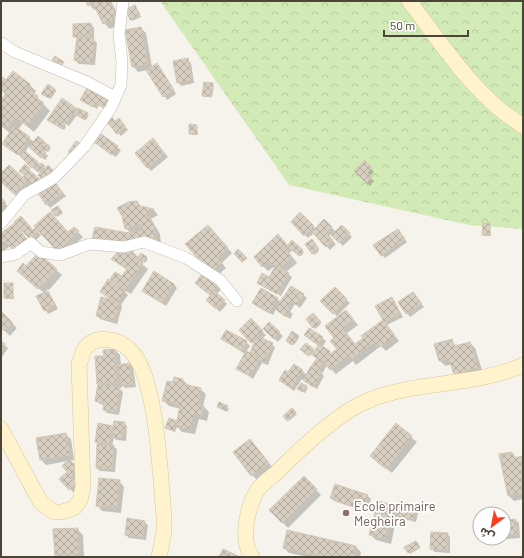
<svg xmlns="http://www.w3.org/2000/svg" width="524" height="558" viewBox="0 0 524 558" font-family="Barlow,'Noto Sans Arabic',sans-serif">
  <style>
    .forest { fill: url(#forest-crowns) }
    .shadow { fill: #0003 }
    .building { fill: url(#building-cross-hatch); stroke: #d3c7b4 }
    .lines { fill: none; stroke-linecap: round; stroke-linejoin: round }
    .minor-casing { stroke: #c2bbae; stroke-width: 12 }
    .secondary-casing { stroke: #d6c79b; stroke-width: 16 }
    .minor { stroke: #fff; stroke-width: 11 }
    .secondary { stroke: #fff3cd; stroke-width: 15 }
    .education-dot { fill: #8d6e63; stroke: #fff; stroke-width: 1.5 }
    .labels { text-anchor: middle; stroke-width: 3.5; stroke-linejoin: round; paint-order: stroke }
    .education-label { font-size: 13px; fill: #785e54; stroke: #fff; text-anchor: start }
  </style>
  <defs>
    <pattern id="forest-crowns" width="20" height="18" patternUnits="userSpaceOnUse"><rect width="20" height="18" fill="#d2eab5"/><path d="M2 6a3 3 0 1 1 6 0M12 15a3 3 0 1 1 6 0" fill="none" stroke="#b6ca9c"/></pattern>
    <pattern id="building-cross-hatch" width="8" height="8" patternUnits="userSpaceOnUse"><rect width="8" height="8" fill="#d8cfc1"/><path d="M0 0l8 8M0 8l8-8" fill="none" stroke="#b1aa9e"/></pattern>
  </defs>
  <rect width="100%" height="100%" fill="#f6f3ec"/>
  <!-- forest -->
  <path class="forest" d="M160,1h363v228l-54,-4 -180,-40z"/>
  <!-- shadow -->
  <path class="shadow" d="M87,1h24l11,22 -12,6 -6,-6 -7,-14 -3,1z
    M135,6l6,11 -9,4 -1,-2z
    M91,24l3,4v12l3,3 -2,22 -16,-1 -4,-4 3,-21 -4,-3z
    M141,28l5,5 6,34 5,-3 3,4 16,26 -9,6 -19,-30 -10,2 -5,-6z
    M187,60l4,3 3,20 -13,3 -3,-4z
    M7,81l22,3 7,7 -2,3 16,17 -16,21 -11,-9 -5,7 16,12 4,-4 13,10 -3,4 -5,-3 -1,1 6,6 -3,4 -16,-14 -4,6 21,17 -5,5 -4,-4 -1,1 -14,-14 -19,-13 7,-11 -9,-7v-24l5,-7 -5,-5v-8z
    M212,84l2,1 -2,12h-7l-2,-2z
    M55,89l1,2 -5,8 -7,-4z
    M81,99l30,1 -1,12 -11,-7 -2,4z
    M76,108l13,7 -3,5 -9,-5 -8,11 -6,-4 3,5 -2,3 -15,-10z
    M119,120l9,10 -7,6 -14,-15 8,2z
    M196,126l2,9h-6l-2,-2z
    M98,133l23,17 -5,7 -20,-14z
    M156,143l12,14 -17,14 -4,-4z
    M365,162l9,10 -5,5 5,4 -4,5 -15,-15z
    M25,166l5,4 1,14 -14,13 -16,-17v-6l22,5 3,-4 -5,-4z
    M54,182l12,14 -16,12 -11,-14z
    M1,198l7,9 -7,6z
    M136,202l6,5 12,3 4,5 -7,4 9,15 1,10 -37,6 9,2 6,6h7l2,1 -3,4 -7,-6 -2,2 12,10 -17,25 -9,-5 6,6 -7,10 1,2 -5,17 -17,-5 -3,-3 17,-15 4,-15 -7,-7 11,-1 5,-8 -15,-11 9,-9 10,-16 -5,-6z
    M59,209l4,4 -6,4 -1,-2z
    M300,214l16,15 8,-9 12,12 6,-6 10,11 -9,9 -12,-12 -2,3 7,7 -6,6 -16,-17 -6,5 -16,-16z
    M17,223l16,8 2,-2 6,6 -7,7 -14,-15 -2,1 13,16 -20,2 -8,5 -2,-1v-15z
    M490,224l1,12h-6l-2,-1z
    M74,228l9,9 -20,19 -5,-5 10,-18z
    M398,230l9,12 -22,16 -3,-3z
    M213,231l19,22 -10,10 4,5 -10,9 -29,-33z
    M284,241l4,6 4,-5 12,10 -3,4 -12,-9 3,4 -3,2 8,10 -11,9 6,5 -11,19 -23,-14 11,-4 9,-14 -10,7 -5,-5z
    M313,242l6,9 -5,4 -1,-2z
    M38,254l24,21 -13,15 -1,-1 -4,4 -20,-17 2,-8z
    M196,283l27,4 -6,7 10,10 -7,8 -13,-12 5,-5z
    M12,284l2,15h-8l-1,-1z
    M174,284l3,4 -11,18 -23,-15z
    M335,289l15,14 -13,13 -15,-14z
    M48,292l10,17 -10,5 -10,-17z
    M413,293l11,14 -14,10 -11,-14z
    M303,295l4,3 -7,10 -5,-4 -5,8 3,2 -3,5 -14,-10 -3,6 -16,-9 20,-7 4,3z
    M392,298l11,19 -16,8 12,16 -13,10 -5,-5 -25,19 -3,-4 -17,13 -9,-9 -5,9 2,2 -7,13 -15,-10 -8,12 -11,-8 12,-18 12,10 4,-8 7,3 -4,-5 3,-6 -4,-4 6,-10 -10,-7 1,-9 16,12 -4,6 10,7 6,-5 -2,-11 10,-27 12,14 -12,9 9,11 32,-20 -10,-19z
    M1,313l16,15 -7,8 -9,-9z
    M313,314l8,10 -6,5 -8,-10z
    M251,320l15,15 -4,4 13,8 -7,18 -6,-2 -9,16 -16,-11 8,-14 -23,-15 5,-8 19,11 4,4 -4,6 10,4 -4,-4 3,-7 -15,-15z
    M269,324l14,12 -5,6 -11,-9z
    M298,336l1,2 -5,7 -5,-3z
    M451,340l6,7 13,-4 5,5 8,25 -23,7 -8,-16 -6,2 -6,-5 -4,-17z
    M1,342l7,6 -6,9 -1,-1z
    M306,344l8,7 -4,5 -8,-7z
    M115,350l5,5 1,10 9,-1 3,4 3,19 -11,1 -3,-3v2l-3,1 4,4 -4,23 -12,-2 -3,-3 1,-5 -5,-1 -4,-3 3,-16 -1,-2 7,-26z
    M183,380l5,5 12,4 6,5 -3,12 6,6 -2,9 -8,-2 -4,15 -13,-2 -5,-6 -2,6 -9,-4 3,-8 9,3 3,-14 -12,-3 -5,-5 9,-18z
    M306,387l2,1 -3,5 -5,-3z
    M219,403l10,6 -2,3 -9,-5z
    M292,409l5,5 -8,7 -5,-5z
    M124,423l3,3 -1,15 -9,-1 -3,-2 -2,8 5,3 -2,23 -15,-1 -3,-3 1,-24 -2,-3 16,-14 2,2z
    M396,425l21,17 -25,31 -16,-12z
    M65,434l6,5 3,21 -5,1 13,13 -9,8 5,5 -5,5 -12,-13 8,-7 -1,-11 -22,4 -5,-5z
    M250,440l23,28 -16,12 -5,-5z
    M512,453l6,6 5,-2v42l-9,2 -5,-5z
    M304,477l17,18 -33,33 -18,-18z
    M119,481l5,6 -3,26 -19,-2 -5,-6z
    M335,485l33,11 3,3 -4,13 -33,-11 -3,-3z
    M393,506l5,4 17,-4 4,3 -3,13 -16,-4 -3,-2 -6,28 -15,-4 -5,-5z
    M515,520l4,3 1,15 -24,2 -2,-2h10v-17z
    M144,522l4,3 -2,15 -17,-2 -3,-3z
    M77,529l6,6 1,22h-27l-1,-1z
    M287,531l69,16 5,5 -1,5h-52l-19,-4 -5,-5z
    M447,534l3,3v16l-15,-1 -4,-3z
    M417,543l3,5 -10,6 -4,-7z"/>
  <!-- building -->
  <path class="building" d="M86,1h23l8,16 -14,7 -10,-21 -5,3z
    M135,5l5,10 -10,5 -4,-11z
    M91,23l1,13 -19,1v-13z
    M141,27l7,37 -16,3 -7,-37z
    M77,37l17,1 -2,25 -18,-3z
    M55,56l9,6 -3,4 -9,-6z
    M188,58l4,22 -15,3 -4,-22z
    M157,63l17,27 -11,7 -17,-27z
    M13,71l17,13 -3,4 11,8 -1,2 7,5 -17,23 -12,-9 -8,12 -6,-4v-25l5,-7 -5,-3v-10l2,-3 3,3z
    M204,82l9,1 -2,14 -9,-1z
    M48,84l7,5 -6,9 -8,-4z
    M88,86l24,13 -6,10 -11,-6 -2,4 -13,-7z
    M62,98l14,10 -10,16 -8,-5 -4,5 -7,-4z
    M78,108l10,5 -3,7 -11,-6z
    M111,116l4,5 4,-3 6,8 -8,8 -11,-13z
    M57,119l8,5 -3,5 -8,-5z
    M189,124l8,1v9h-8z
    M14,126l16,11 -12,18 -16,-11z
    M97,131l21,15 -6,9 -21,-15z
    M38,136l6,5 -5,5 7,6 -5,6 -12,-11z
    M153,138l12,16 -18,14 -12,-15z
    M76,141l7,4 -8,12 -7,-5z
    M44,142l6,4 -4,5 -6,-4z
    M25,151l13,11 -6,6 -12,-12z
    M365,160l7,8 -5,5 5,4 -6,6 -12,-12z
    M41,163l4,3 -7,6 -3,-3z
    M25,164l5,4 -6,7 -5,-4z
    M9,165l18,16 -13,13 -13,-12v-9z
    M48,165l7,7 -10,10 -7,-7z
    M29,170l13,11 -7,7 -12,-11z
    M54,181l9,12 -17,12 -8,-12z
    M1,197l5,6 -5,4z
    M137,201l3,5 14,3 -8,5 9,14 1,11 -40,7 -24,-7 3,-12 34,6 15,-3 -4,-6 -7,4 -8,1 -3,-13 -5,-8 11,-6z
    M58,206l4,6 -7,4 -4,-6z
    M50,212l18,20 6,-5 5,4 -22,20 -23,-25z
    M300,212l14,14 -10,10 -13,-14z
    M21,216l12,14 2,-2 3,4 -8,7 -16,-17z
    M324,219l8,8 -6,6 7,7 -7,7 -14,-15z
    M15,223l13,18 -14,10 -7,-8 -6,4v-14z
    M483,223h7v12h-8z
    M208,225l20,23 -10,9 4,5 -12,10 -25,-28z
    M342,225l8,8 -11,10 -8,-8z
    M398,229l7,10 -24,17 -8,-11z
    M278,234l9,11 -3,3 8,9 -15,13 -8,-9 -7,6 -8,-10z
    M312,239l7,10 -7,5 -7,-10z
    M292,240l11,10 -4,6 -12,-10z
    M121,249l12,2 -2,3 12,9 -18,27 -15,-11 5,-7 7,4 5,-7 -16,-10z
    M238,249l9,9 -5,4 -8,-8z
    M38,253l19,16 -14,16 -1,-1 -4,5 -21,-18 6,-8 3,3z
    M141,253l6,4 -4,5 -6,-4z
    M276,265l13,8 -12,21 -20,-11 5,-10 7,4z
    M205,270l15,13 -10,12 -15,-12z
    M154,271l20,13 -12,19 -20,-12z
    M108,279l17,12 -8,12 -17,-11z
    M4,283h9v15h-9z
    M291,286l13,8 -7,11 -6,-4 -4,7 3,2 -4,7 -11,-8z
    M335,287l12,12 -14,15 -13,-13z
    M261,288l17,10 -9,15 -17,-10z
    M48,291l8,15 -12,5 -8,-15z
    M214,291l11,9 -9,9 -10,-9z
    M413,292l9,12 -16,10 -8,-12z
    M101,297l19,5 -6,19 -18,-5z
    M392,297l8,16 -16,9 -9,-16z
    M346,310l7,9 -11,9 13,16 8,-6 -2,-2 22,-16 12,16 -15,11 -4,-6 -26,19 -3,-4 -17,14 -8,-10 15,-11 -7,-8 4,-3 -9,-12z
    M1,311l12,12 -9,8 -3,-3z
    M313,313l8,9 -8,6 -7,-9z
    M251,318l12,13 -12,12 -12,-13z
    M269,322l11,10 -6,7 -11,-10z
    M309,328l14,9 -5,8 -14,-10z
    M226,330l21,11 -5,10 -21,-12z
    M292,331l7,5 -7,9 -6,-4z
    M257,336l16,7 -8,19 -6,-2 1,-4 -10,-3z
    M452,339l2,7 16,-4 8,26 -24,7 -5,-16 -10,2 -5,-17z
    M1,341l4,3 -4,7z
    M306,343l8,6 -6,7 -8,-7z
    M319,344l11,7 -11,19 -7,-5 5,-7 -5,-3z
    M115,349l2,34 -20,1 -2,-28h9l-1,-6z
    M246,351l14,7 -10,18 -14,-7z
    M130,363l3,21 -12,1 -3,-20z
    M294,364l9,6 -12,18 -12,-8 6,-10 3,2z
    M311,366l11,6 -9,15 -10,-7z
    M174,377l9,2 -1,5 19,4 -3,16 6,2 -2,10 -8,-2 -4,16 -14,-3 4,-22 -18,-4 5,-20 6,1z
    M301,383l6,3 -4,6 -6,-3z
    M98,384l22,3 -4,25 -13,-2 1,-7 -9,-2z
    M219,402l9,4 -2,5 -9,-4z
    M292,408l4,4 -9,9 -4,-5z
    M169,418l8,3 -3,10 -9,-3z
    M114,421l11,1 -2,16 -11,-1z
    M98,423l15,3 -4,18 -14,-2z
    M396,423l16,13 -26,33 -16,-13z
    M66,433l4,22 -30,5 -4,-22z
    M250,439l19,24 -18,13 -18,-24z
    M97,444l17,1 -2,24 -16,-1z
    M512,452l2,6 9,-2v37l-15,3 -9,-42z
    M69,459l10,11 -9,8 6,6 -7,6 -10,-11 8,-7 -5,-6z
    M304,476l13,13 -35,34 -13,-13z
    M99,478l21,2 -4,28 -20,-2z
    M335,484l33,11 -5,15 -33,-12z
    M378,501l16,4 -9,34 -16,-4z
    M399,501l17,4 -3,14 -17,-4z
    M127,518l18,3 -2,16 -18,-2z
    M516,519l1,16 -13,1v-16z
    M78,528l1,28h-24l-2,-27z
    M287,530l69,16 -2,11h-30l-41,-9z
    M431,532l17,1 -1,17 -17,-1z
    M416,541l4,6 -12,6 -4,-6z
    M223,549l17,8h-21z"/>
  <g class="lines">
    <!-- minor casing -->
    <g class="minor-casing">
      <path id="minor" d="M1,43l14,9 72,30 28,15
        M1,223l23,-28 30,-17 30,-31 27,-39 10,-23 1,-24 -3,-26 4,-34
        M1,257l15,-3 15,-11 10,9 19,3 30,-11 34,3 20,-5 42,16 34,22 17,21"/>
    </g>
    <!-- secondary casing -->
    <g class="secondary-casing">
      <path id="secondary" d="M409,1c34,44 66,96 114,125
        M1,429l40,74 13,9h8l12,-4 6,-8 3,-13 -4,-123c2,-4 3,-10 5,-14 11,-17 34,-11 46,0 6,6 10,14 13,21 15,40 17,102 21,146v15l-5,25
        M252,557c-12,-17 -5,-49 5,-66 4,-7 12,-12 18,-17 22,-22 64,-62 92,-73 49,-21 107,-14 156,-36"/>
    </g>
    <!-- minor -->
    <use href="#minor" class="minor"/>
    <!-- secondary -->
    <use href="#secondary" class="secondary"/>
  </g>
  <!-- markers -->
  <circle class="education-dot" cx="346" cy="513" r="4"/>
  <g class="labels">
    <!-- education labels -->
    <g class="education-label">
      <text x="354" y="511">Ecole primaire<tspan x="354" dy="15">Megheira</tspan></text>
    </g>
  </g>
  <!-- border -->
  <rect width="524" height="558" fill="none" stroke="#4b4439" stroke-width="4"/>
  <!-- north arrow -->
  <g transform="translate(492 526) rotate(212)"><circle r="19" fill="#ffffff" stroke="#b7b4b0"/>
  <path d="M0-3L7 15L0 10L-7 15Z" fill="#fc3f1d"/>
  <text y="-6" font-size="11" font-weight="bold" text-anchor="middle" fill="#4b4439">ش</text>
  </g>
  <!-- scale -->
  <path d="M384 30v6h84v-6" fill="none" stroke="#4b4439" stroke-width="2"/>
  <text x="390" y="30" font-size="12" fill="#4b4439" stroke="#ffffff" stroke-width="3" paint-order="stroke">50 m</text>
</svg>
